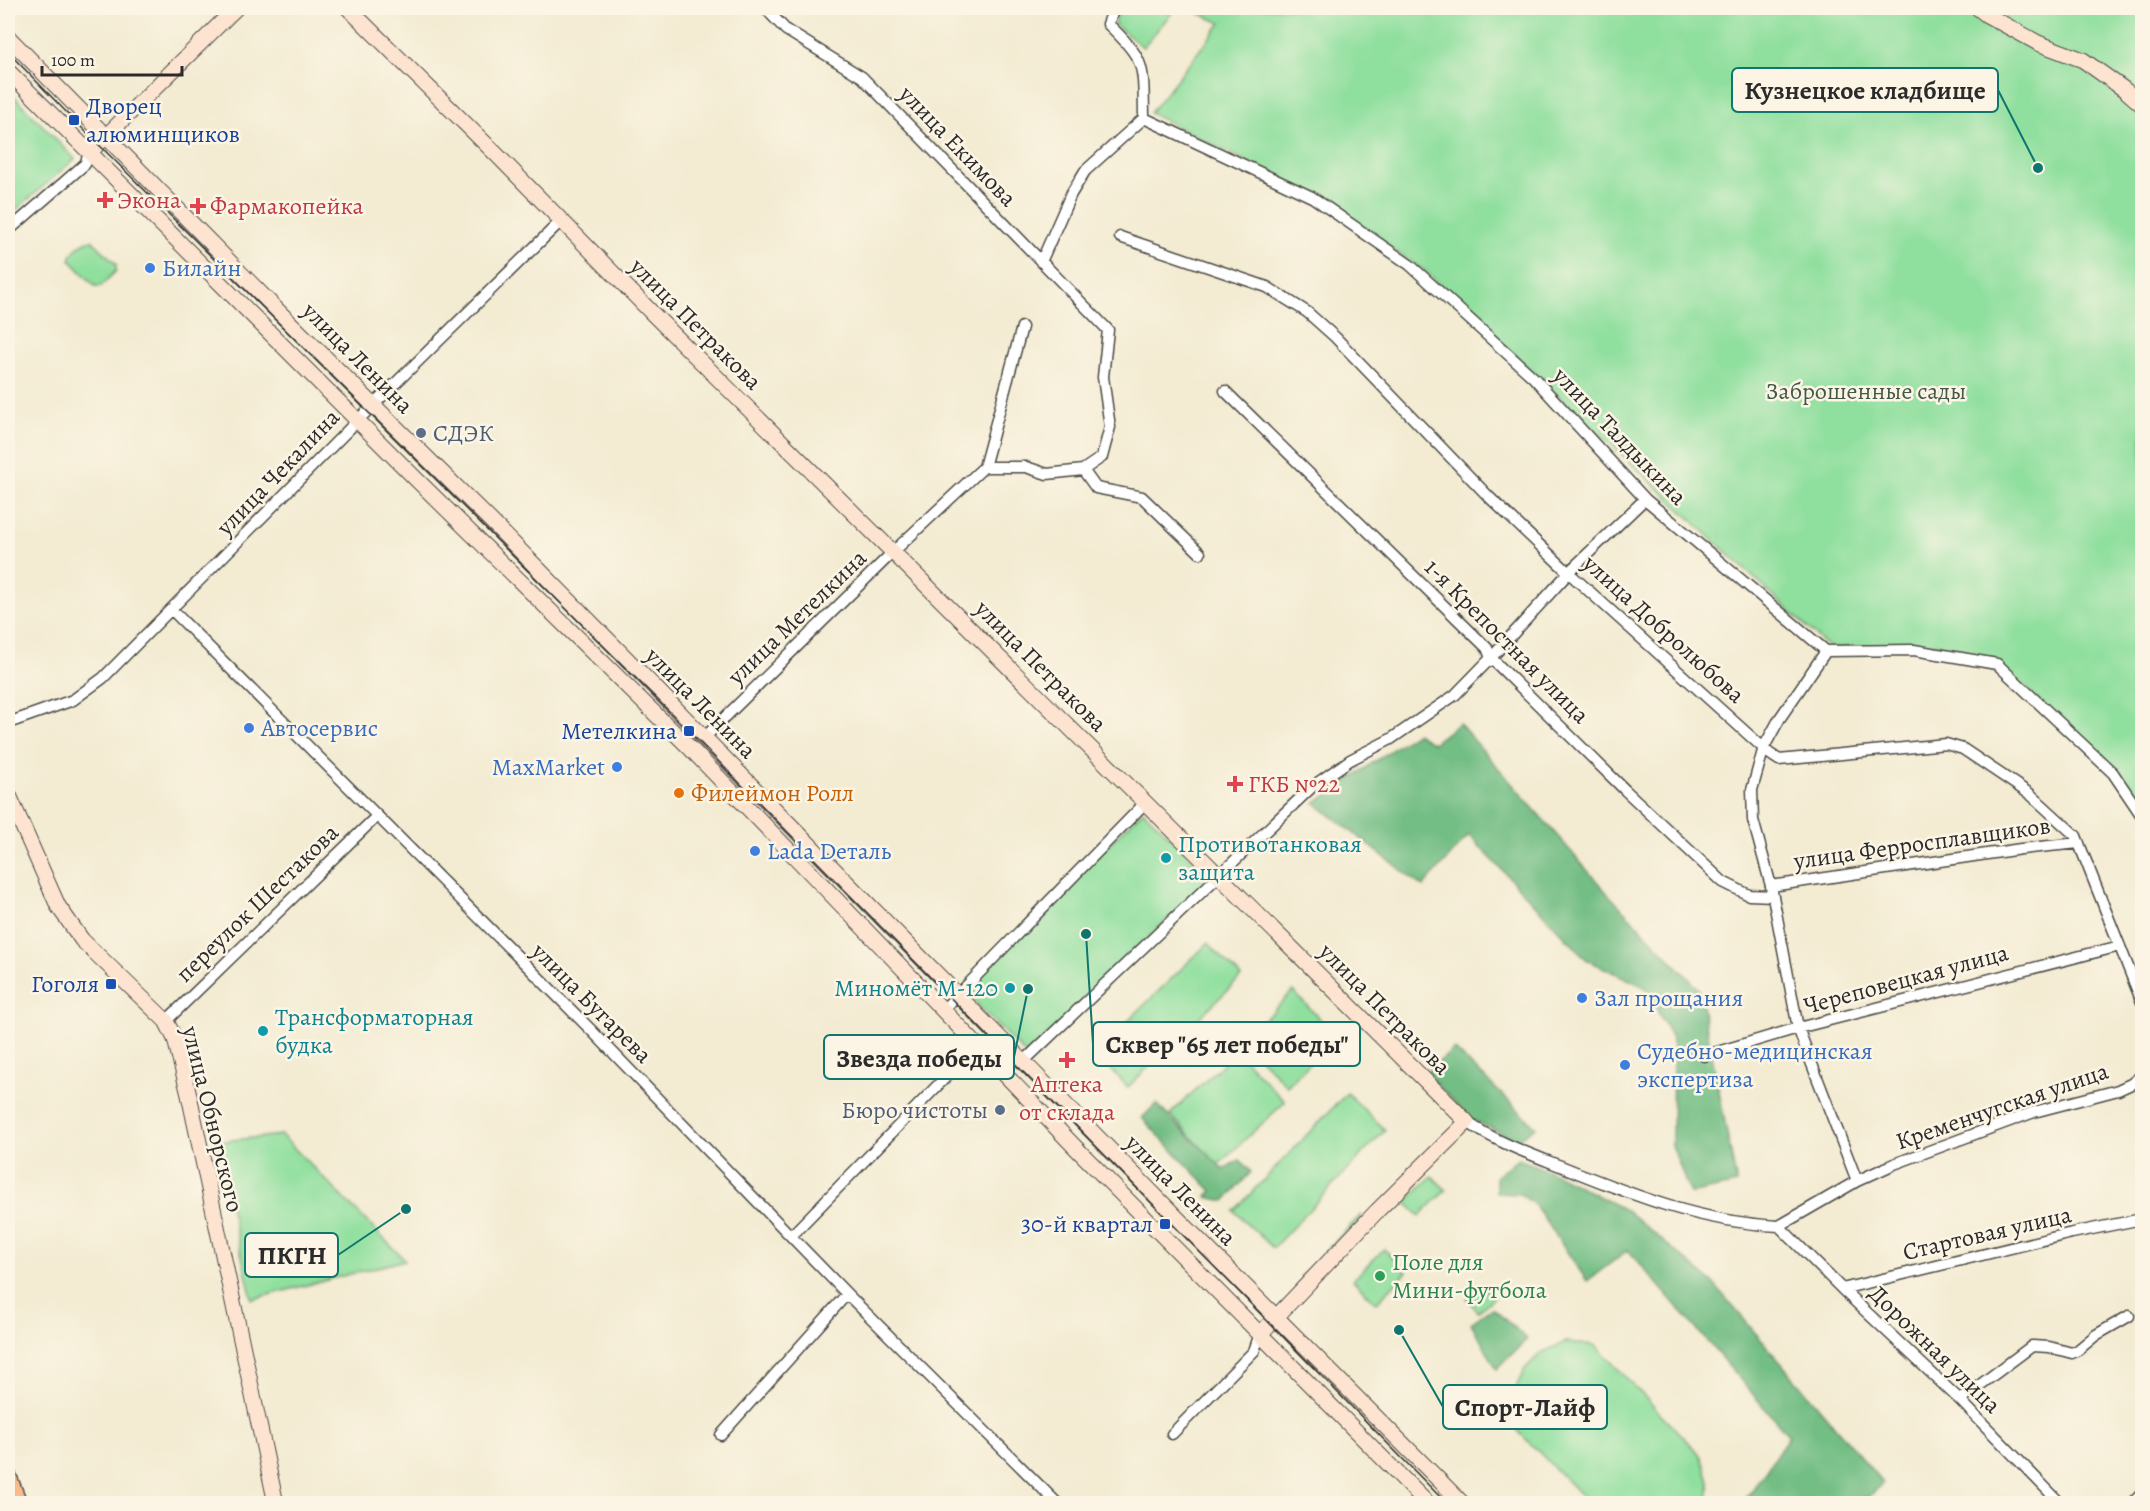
<svg xmlns="http://www.w3.org/2000/svg" width="2150" height="1511" viewBox="0 0 2150 1511" font-family="Alegreya,serif">
  <style>
    .green { fill: #8fdf9e; stroke: #5d8564; stroke-width: 1.5 }
    .forest { fill: #73be85; stroke: #4f7458; stroke-width: 1.5 }
    .lines { fill: none; stroke-linecap: round; stroke-linejoin: round }
    .street-casing { stroke: #494844; stroke-width: 13 }
    .secondary-casing { stroke: #494844; stroke-width: 17 }
    .primary-casing { stroke: #494844; stroke-width: 19 }
    .street { stroke: #fff; stroke-width: 10 }
    .secondary { stroke: #fde4d1; stroke-width: 15 }
    .primary { stroke: #fabb8c; stroke-width: 16 }
    .tram { stroke: #2b2b2b; stroke-width: 1.5 }
    .transit-dot { fill: #1a4fb4; stroke: #fcf5e5; stroke-width: 2 }
    .health-dot { fill: #e0444e; stroke: #fcf5e5; stroke-width: 2 }
    .shop-dot { fill: #3f7fe0; stroke: #fcf5e5; stroke-width: 2 }
    .service-dot { fill: #5c6f8a; stroke: #fcf5e5; stroke-width: 2 }
    .food-dot { fill: #e8710a; stroke: #fcf5e5; stroke-width: 2 }
    .culture-dot { fill: #0f9aa8; stroke: #fcf5e5; stroke-width: 2 }
    .leisure-dot { fill: #2e9e5b; stroke: #fcf5e5; stroke-width: 2 }
    .labels { text-anchor: middle; stroke-width: 5; stroke-linejoin: round; paint-order: stroke }
    .transit-label { font-size: 24px; fill: #164399; stroke: #fcf5e5; text-anchor: end }
    .street-label { font-size: 24px; fill: #2b2b2b; stroke: #fcf5e5 }
    .health-label { font-size: 24px; fill: #be3a42; stroke: #fcf5e5; text-anchor: start }
    .shop-label { font-size: 24px; fill: #366cbe; stroke: #fcf5e5; text-anchor: start }
    .park-label { font-size: 24px; fill: #445848; stroke: #fcf5e5 }
    .service-label { font-size: 24px; fill: #4e5e75; stroke: #fcf5e5; text-anchor: start }
    .food-label { font-size: 24px; fill: #c56008; stroke: #fcf5e5; text-anchor: start }
    .culture-label { font-size: 24px; fill: #0d838f; stroke: #fcf5e5; text-anchor: start }
    .leisure-label { font-size: 24px; fill: #27864d; stroke: #fcf5e5; text-anchor: start }
    .leader { fill: none; stroke: #0f766e; stroke-width: 2 }
    .callout-dot { fill: #0f766e; stroke: #fcf5e5; stroke-width: 2 }
    .callout { fill: #fcf5e5; stroke: #0f766e; stroke-width: 2 }
    .callout-label { font-size: 26px; text-anchor: middle; font-weight: bold; fill: #2b2b2b }
  </style>
  <rect width="100%" height="100%" fill="#fcf5e5"/>
  <filter id="ink" filterUnits="userSpaceOnUse"><feTurbulence type="fractalNoise" baseFrequency=".0167" numOctaves="2"/><feDisplacementMap in="SourceGraphic" scale="12" xChannelSelector="R" yChannelSelector="G"/><feConvolveMatrix kernelMatrix="1 2 1 2 8 2 1 2 1" color-interpolation-filters="sRGB"/></filter>
  <filter id="wash" filterUnits="userSpaceOnUse"><feTurbulence type="fractalNoise" baseFrequency=".008" numOctaves="4" result="noise"/><feDisplacementMap in="SourceGraphic" scale="24" xChannelSelector="R" yChannelSelector="G"/><feGaussianBlur stdDeviation="1.35" result="paint"/><feColorMatrix in="noise" values="0 0 0 0 0 0 0 0 0 0 0 0 0 0 0 0 0 1.4 0 .05"/><feComposite in="paint" operator="in"/></filter>
  <g filter="url(#wash)">
    <rect width="100%" height="100%" fill="#f3ebd2"/>
    <!-- green -->
    <path class="green" d="M1120,8h56l-33,39 -29,-23z
      M1187,8h955v791l-119,-114 -84,-41 -110,4 -404,-377 -126,-83 -149,-75 71,-90z
      M8,90l67,69 -66,57 -1,-1z
      M92,240l24,24v7l-15,15h-6l-25,-26c2,-10 12,-18 22,-20z
      M1143,810l68,68 -185,177 -63,-65z
      M1208,943l33,34 -113,110 -33,-34z
      M1293,991l44,46 -50,49 -44,-45z
      M1237,1051l48,51 -67,63 -48,-51z
      M1347,1093l38,37 -112,118 -39,-37z
      M281,1135l124,125 -153,39 -37,-157z
      M1432,1176l14,14 -26,26 -15,-14z
      M1384,1249l23,23 -31,31 -23,-23z
      M1482,1284l12,13 -16,15 -11,-13z
      M1566,1342l29,3 105,110c6,15 14,32 6,48h-117l-71,-72 -4,-18v-22l11,-22 16,-16z"/>
    <!-- forest -->
    <path class="forest" d="M1459,723l149,171 91,95 38,195 -47,10 -18,-49 1,-105 -28,-53 -58,-27 -118,-125 -46,52 -108,-84 101,-70 17,10z
      M1454,1049l82,78 -19,13 -47,-21 -44,-46z
      M1156,1104l67,65 17,-9 11,12 -26,29 -18,-4 5,-6 -70,-73z
      M1518,1159l32,12 77,40 86,72 170,200 -20,20h-123l13,-14 36,-53 -161,-186 -41,31 -52,-76 -15,-11 -24,-1v-17z
      M1361,1215l5,7 -59,61 -6,-7z
      M1492,1308l35,31 -30,30 -26,-46z"/>
  </g>
  <g filter="url(#ink)">
    <g class="lines">
      <!-- street casing -->
      <g class="street-casing">
        <path id="street" d="M1114,8l-6,16c39,37 35,42 36,94
          M1144,118l168,79 98,68 124,113 111,121 181,152 88,-1 83,14 116,109 29,43
          M8,231l77,-67 5,-12
          M1120,237l147,50 40,25 28,25 153,159 81,77 201,181 9,6 167,-16 17,5 67,45 46,42 66,166
          M1041,262l30,-68 14,-23 59,-53
          M1225,391l262,257 4,10 134,132 98,92 26,13 24,1
          M984,467l38,-140
          M1083,470l13,18 46,9 58,56
          M172,610l420,421 255,263 -126,141
          M1826,651l-46,67 -16,29 -12,43 1,30 18,66 27,142 59,153
          M8,723l65,-23 30,-22 254,-257 204,-200
          M704,738l189,-186 91,-85h42l21,7 36,-4 19,-13 8,-30 -7,-50 5,-47 -246,-253 -76,-47 -21,-22
          M1771,886l250,-37 58,-6
          M943,1010l203,-208
          M166,1021l211,-205
          M1704,1056l94,-28 322,-82
          M1023,1062l290,-276 37,-26 41,-21 64,-44 36,-37 82,-90 72,-69
          M1467,1122c29,20 63,32 96,45 72,29 137,55 216,59
          M1779,1226l63,63 118,111 101,104
          M1779,1226l78,-45 37,-17 140,-52 84,-22 13,-6 11,-9
          M791,1236l186,-191
          M1842,1289l230,-56 70,-14
          M847,1294l211,210
          M1960,1400l72,-54 17,1 23,6 6,-3 18,-15 33,-19
          M1172,1434l82,-83 6,-17
          M2132,1504l10,-11"/>
      </g>
      <!-- secondary casing -->
      <g class="secondary-casing">
        <path id="secondary" d="M348,8l149,147 158,161 812,806 -90,89 -117,123
          M1978,8l9,7 51,28 45,17 42,30 17,15
          M8,37l270,274 213,210 689,700 283,283
          M8,71l409,409 274,269 382,396 355,359
          M90,152l146,-144
          M8,793l50,113 24,34 84,81 9,18 14,56 87,409"/>
      </g>
      <!-- primary casing -->
      <g class="primary-casing">
        <path id="primary" d="M8,1476l11,28"/>
      </g>
      <!-- street -->
      <use href="#street" class="street"/>
      <!-- secondary -->
      <use href="#secondary" class="secondary"/>
      <!-- primary -->
      <use href="#primary" class="primary"/>
      <!-- tram -->
      <path class="tram" d="M8,52l66,68 601,597 772,787"/>
    </g>
  </g>
  <!-- markers -->
  <g class="transit-dot">
    <rect x="68" y="114" width="12" height="12" rx="3"/>
    <rect x="683" y="725" width="12" height="12" rx="3"/>
    <rect x="105" y="978" width="12" height="12" rx="3"/>
    <rect x="1159" y="1218" width="12" height="12" rx="3"/>
  </g>
  <g class="health-dot">
    <path d="M102 191h6v6h6v6h-6v6h-6v-6h-6v-6h6z"/>
    <path d="M195 197h6v6h6v6h-6v6h-6v-6h-6v-6h6z"/>
    <path d="M1232 775h6v6h6v6h-6v6h-6v-6h-6v-6h6z"/>
    <path d="M1064 1051h6v6h6v6h-6v6h-6v-6h-6v-6h6z"/>
  </g>
  <g class="shop-dot">
    <circle cx="150" cy="268" r="6"/>
    <circle cx="249" cy="728" r="6"/>
    <circle cx="617" cy="767" r="6"/>
    <circle cx="755" cy="851" r="6"/>
    <circle cx="1582" cy="998" r="6"/>
    <circle cx="1625" cy="1065" r="6"/>
  </g>
  <g class="service-dot">
    <circle cx="421" cy="433" r="6"/>
    <circle cx="1000" cy="1110" r="6"/>
  </g>
  <circle class="food-dot" cx="679" cy="793" r="6"/>
  <g class="culture-dot">
    <circle cx="1166" cy="858" r="6"/>
    <circle cx="1010" cy="988" r="6"/>
    <circle cx="263" cy="1031" r="6"/>
  </g>
  <circle class="leisure-dot" cx="1380" cy="1276" r="6"/>
  <g class="labels">
    <!-- transit labels -->
    <g class="transit-label">
      <text x="86" y="114" text-anchor="start">Дворец<tspan x="86" dy="28">алюминщиков</tspan></text>
      <text x="677" y="739">Метелкина</text>
      <text x="99" y="992">Гоголя</text>
      <text x="1153" y="1232">30-й квартал</text>
    </g>
    <!-- street labels -->
    <g class="street-label">
      <text transform="translate(958 146) rotate(46)" y="8">улица Екимова</text>
      <text transform="translate(696 324) rotate(45)" y="8">улица Петракова</text>
      <text transform="translate(358 358) rotate(45)" y="8">улица Ленина</text>
      <text transform="translate(1620 436) rotate(46)" y="8">улица Талдыкина</text>
      <text transform="translate(278 472) rotate(-46)" y="8">улица Чекалина</text>
      <text transform="translate(797 617) rotate(-44)" y="8">улица Метелкина</text>
      <text transform="translate(1664 629) rotate(42)" y="8">улица Добролюбова</text>
      <text transform="translate(1507 641) rotate(45)" y="8">1-я Крепостная улица</text>
      <text transform="translate(1041 666) rotate(45)" y="8">улица Петракова</text>
      <text transform="translate(701 703) rotate(45)" y="8">улица Ленина</text>
      <text transform="translate(1922 843) rotate(-8)" y="8">улица Ферросплавщиков</text>
      <text transform="translate(257 903) rotate(-44)" y="8">переулок Шестакова</text>
      <text transform="translate(1906 979) rotate(-15)" y="8">Череповецкая улица</text>
      <text transform="translate(592 1003) rotate(45)" y="8">улица Бугарева</text>
      <text transform="translate(1385 1009) rotate(45)" y="8">улица Петракова</text>
      <text transform="translate(2002 1106) rotate(-19)" y="8">Кременчугская улица</text>
      <text transform="translate(213 1119) rotate(76)" y="8">улица Обнорского</text>
      <text transform="translate(1181 1190) rotate(45)" y="8">улица Ленина</text>
      <text transform="translate(1987 1233) rotate(-13)" y="8">Стартовая улица</text>
      <text transform="translate(1935 1349) rotate(44)" y="8">Дорожная улица</text>
    </g>
    <!-- health labels -->
    <g class="health-label">
      <text x="117" y="208">Экона</text>
      <text x="210" y="214">Фармакопейка</text>
      <text x="1248" y="792">ГКБ №22</text>
      <text x="1067" y="1092" text-anchor="middle">Аптека<tspan x="1067" dy="28">от склада</tspan></text>
    </g>
    <!-- shop labels -->
    <g class="shop-label">
      <text x="162" y="276">Билайн</text>
      <text x="261" y="736">Автосервис</text>
      <text x="605" y="775" text-anchor="end">MaxMarket</text>
      <text x="767" y="859">Lada Dеталь</text>
      <text x="1594" y="1006">Зал прощания</text>
      <text x="1637" y="1059">Судебно-медицинская<tspan x="1637" dy="28">экспертиза</tspan></text>
    </g>
    <!-- park labels -->
    <g class="park-label">
      <text x="1866" y="399">Заброшенные сады</text>
    </g>
    <!-- service labels -->
    <g class="service-label">
      <text x="433" y="441">СДЭК</text>
      <text x="988" y="1118" text-anchor="end">Бюро чистоты</text>
    </g>
    <!-- food labels -->
    <g class="food-label">
      <text x="691" y="801">Филеймон Ролл</text>
    </g>
    <!-- culture labels -->
    <g class="culture-label">
      <text x="1178" y="852">Противотанковая<tspan x="1178" dy="28">защита</tspan></text>
      <text x="998" y="996" text-anchor="end">Миномёт М-120</text>
      <text x="275" y="1025">Трансформаторная<tspan x="275" dy="28">будка</tspan></text>
    </g>
    <!-- leisure labels -->
    <g class="leisure-label">
      <text x="1392" y="1270">Поле для<tspan x="1392" dy="28">Мини-футбола</tspan></text>
    </g>
  </g>
  <!-- callouts -->
  <path class="leader" d="M2038 168L1998 90M1086 934L1093 1044M1028 989L1014 1057M406 1209L338 1255M1399 1330L1443 1407"/>
  <g class="callout-dot">
    <circle cx="2038" cy="168" r="6"/>
    <circle cx="1086" cy="934" r="6"/>
    <circle cx="1028" cy="989" r="6"/>
    <circle cx="406" cy="1209" r="6"/>
    <circle cx="1399" cy="1330" r="6"/>
  </g>
  <g class="callout">
    <rect x="1732" y="68" width="266" height="44" rx="6"/>
    <rect x="1093" y="1022" width="267" height="44" rx="6"/>
    <rect x="824" y="1035" width="190" height="44" rx="6"/>
    <rect x="245" y="1233" width="93" height="44" rx="6"/>
    <rect x="1443" y="1385" width="164" height="44" rx="6"/>
  </g>
  <g class="callout-label">
    <text x="1865" y="99">Кузнецкое кладбище</text>
    <text x="1227" y="1053">Сквер "65 лет победы"</text>
    <text x="919" y="1067">Звезда победы</text>
    <text x="292" y="1264">ПКГН</text>
    <text x="1525" y="1416">Спорт-Лайф</text>
  </g>
  <!-- margin -->
  <rect width="2150" height="1511" fill="none" stroke="#fcf5e5" stroke-width="30"/>
  <!-- scale -->
  <path d="M42 66v9h140v-9" fill="none" stroke="#2b2b2b" stroke-width="3"/>
  <text x="51" y="66" font-size="18" fill="#2b2b2b" stroke="#fcf5e5" stroke-width="4.5" paint-order="stroke">100 m</text>
</svg>
